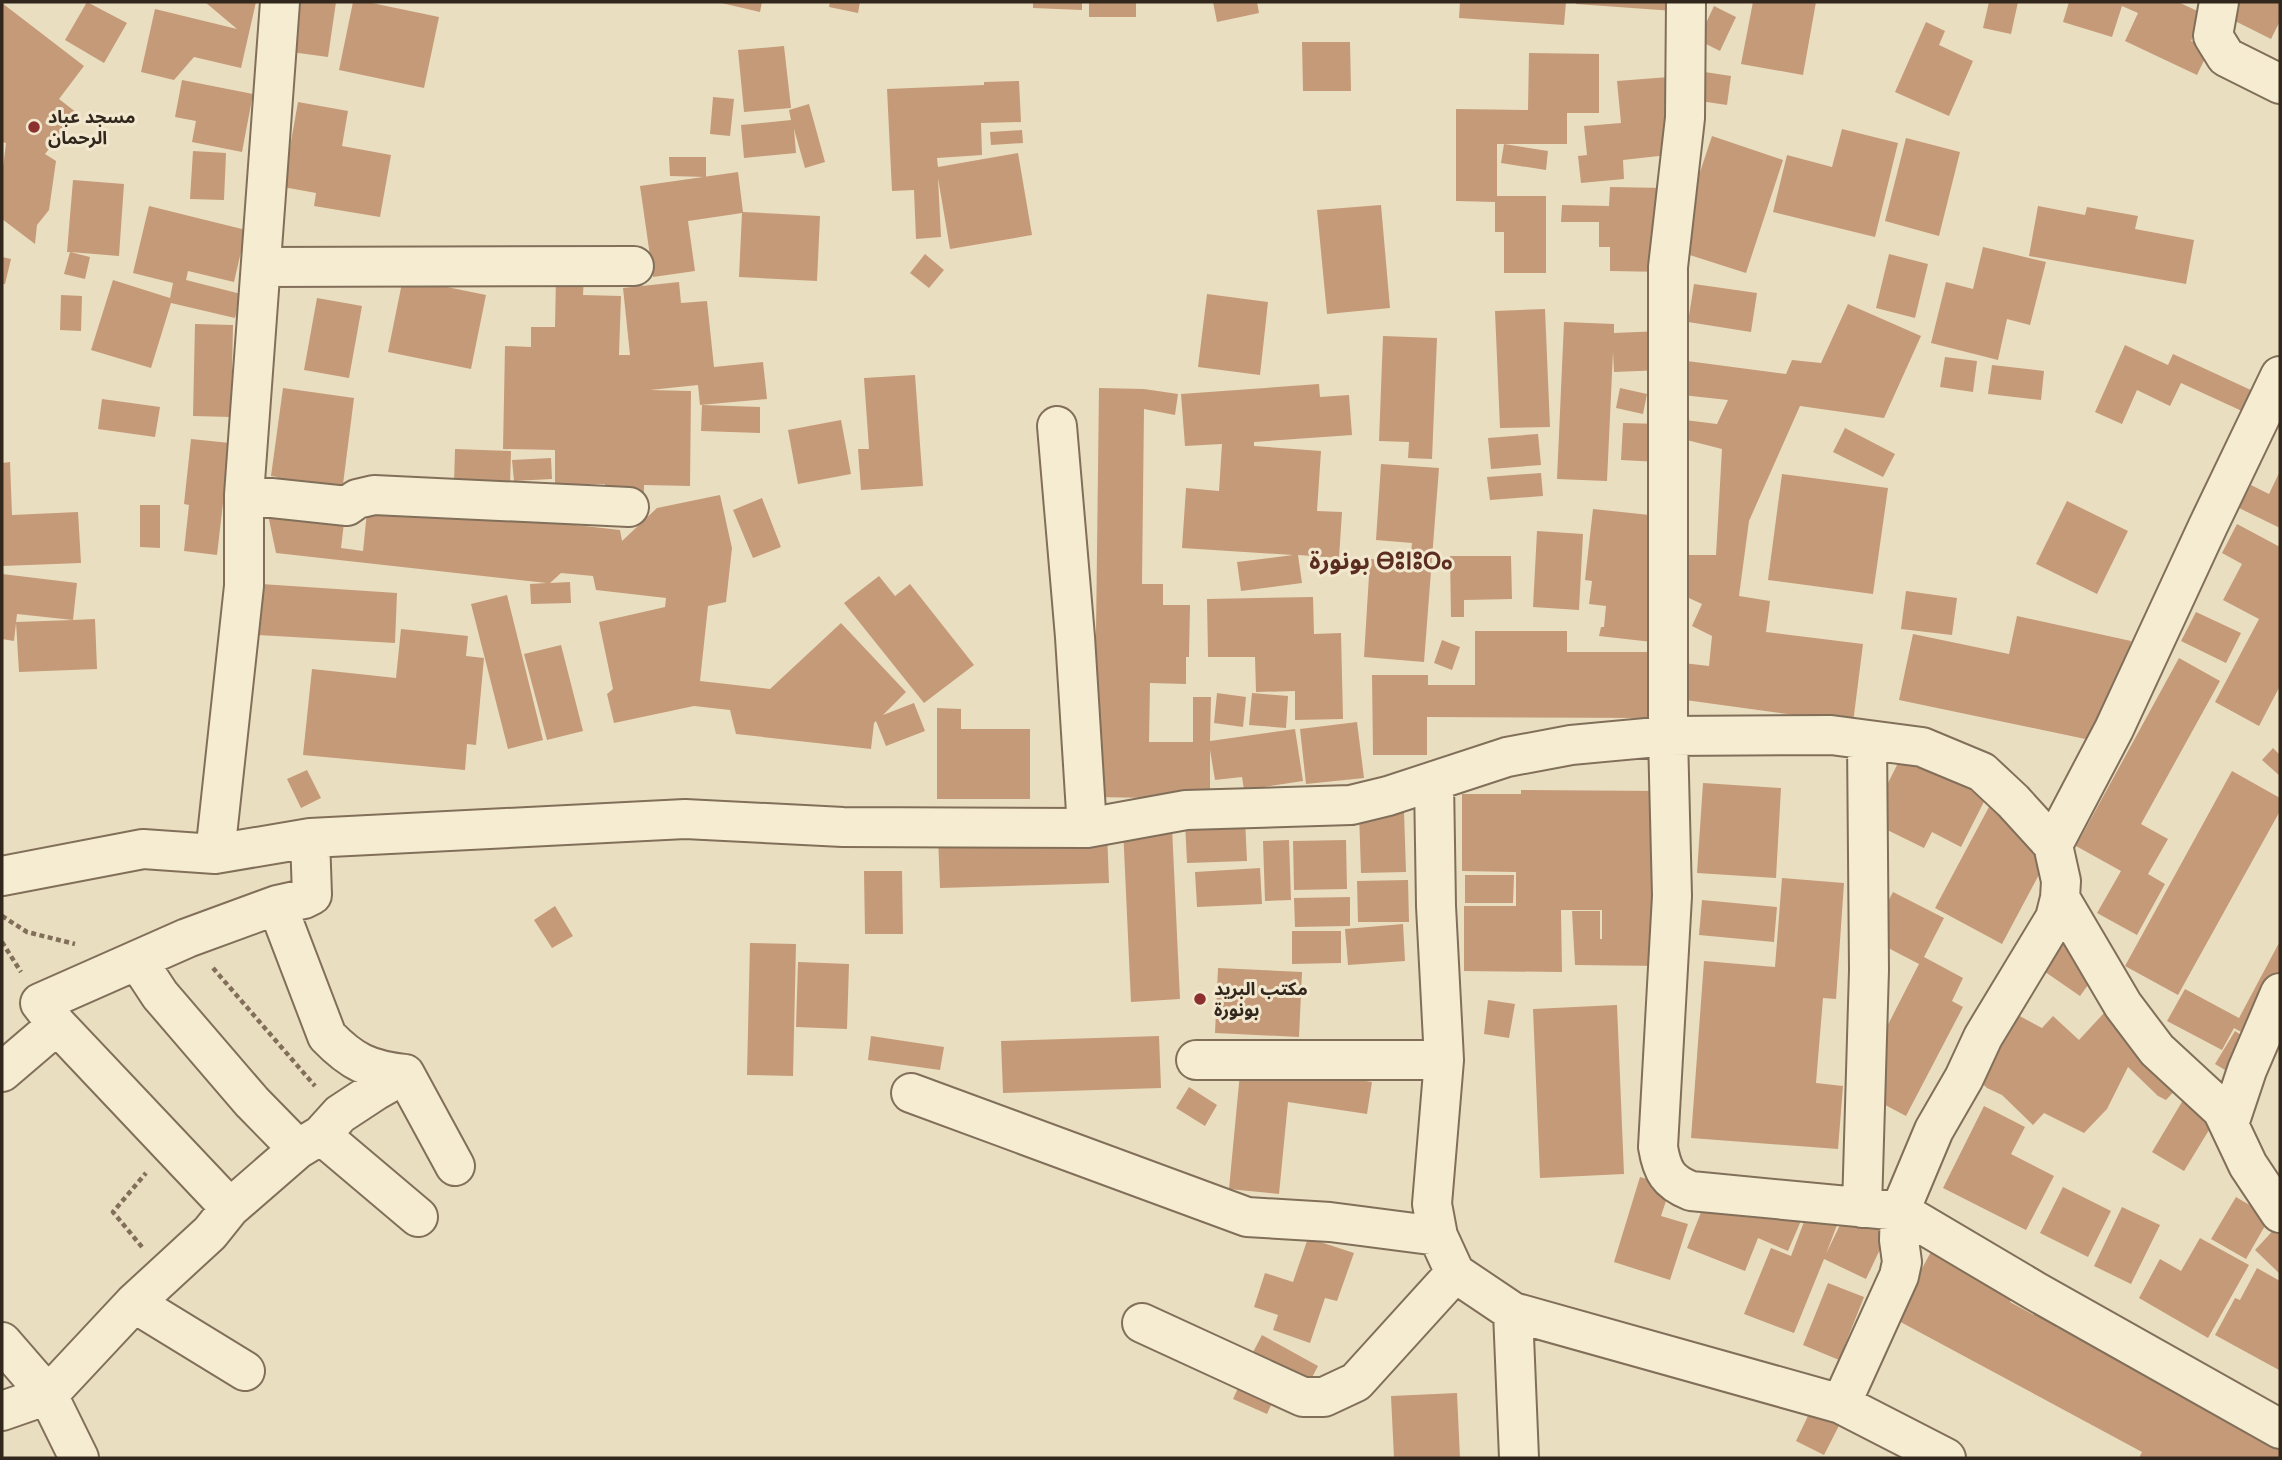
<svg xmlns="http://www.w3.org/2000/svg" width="2282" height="1460" viewBox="0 0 2282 1460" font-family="'Noto Serif','Noto Sans Arabic','Noto Sans Tifinagh',serif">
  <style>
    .building { fill: #c59a79 }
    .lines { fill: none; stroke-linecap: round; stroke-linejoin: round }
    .minor-casing { stroke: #816f5a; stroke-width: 42 }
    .path { stroke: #816f5a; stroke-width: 4.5; stroke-dasharray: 5 3.5; stroke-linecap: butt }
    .minor { stroke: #f5ecd2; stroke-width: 38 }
    .poi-dot { fill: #8b302f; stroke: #f2e8cf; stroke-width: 2.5 }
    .labels { text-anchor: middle; stroke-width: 6; stroke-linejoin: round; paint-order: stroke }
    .poi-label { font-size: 18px; font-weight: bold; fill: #32271d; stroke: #f2e8cf; text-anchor: start }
    .district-label { font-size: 24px; font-weight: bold; fill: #5b2d20; stroke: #f2e8cf }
  </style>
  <rect width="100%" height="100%" fill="#eadec0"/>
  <!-- building -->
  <path class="building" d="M87,2l40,21 -23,40 -39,-23z
    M205,2h51l-15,66 -47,-11 -20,23 -33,-8 14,-63 82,20z
    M298,2h38l-8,55 -37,-5z
    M353,2h14l72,15 -15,71 -85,-18z
    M717,2h45l-2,10z
    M830,2h30l-2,11 -29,-6z
    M1033,2h49v8l-49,-2z
    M1089,2h47v15h-47z
    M1213,2h44l2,11 -42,9z
    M1460,2h106l-2,23 -105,-7z
    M1576,2h99l-1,9 -98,-7z
    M1753,2h63l-13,73 -62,-11z
    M1989,2h29l-7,32 -28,-6z
    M2069,2h109l26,12 -13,27 18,9 -12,25 -72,-34 13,-28 -16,-7 -10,31 -49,-15z
    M2219,2h61v19l-9,18 -56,-28z
    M2,3l82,63 -25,33 18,14 -32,41 11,7 -7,49 -12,15 -2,19 -33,-25v-43l4,-33 -4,-1z
    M1714,6l22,11 -16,34 -22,-11z
    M1926,22l19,9 -6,14 34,16 -24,55 -54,-24z
    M1302,42h48l1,49h-48z
    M784,46l7,62 -47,4 -6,-62z
    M1529,53l70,1v59h-32v31h-70v52h49v77h-42v-41h-9v-30l-39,-1v-92l72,1z
    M1698,71l33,5 -4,29 -34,-5z
    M1669,77l8,77 -54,6 1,19 -43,4 -3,-27 9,-1 -3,-29 37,-3 -4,-42z
    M182,80l71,14 -11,58 -50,-10 4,-21 -21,-4z
    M1019,81l2,41 -40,1 1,32 -45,3 1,9 80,-14 14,82 -82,14 -12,-71 3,59 -25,2 -2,-49 -22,1 -5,-102 97,-4v-3z
    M713,97l21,2 -4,37 -20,-2z
    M298,102l50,9 -6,35 49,9 -11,62 -66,-11 2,-13 -33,-6z
    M809,104l16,58 -20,6 -11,-39 2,24 -52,5 -3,-33 50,-5 -2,-10z
    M1842,129l56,14 -23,94 -102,-25 14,-57 45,12z
    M1022,130l1,13 -32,2 -1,-13z
    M1712,136l71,24 -37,113 -72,-23z
    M1906,138l54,14 -21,84 -54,-15z
    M1504,144l44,7 -2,19 -45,-7z
    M193,151l33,2 -2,47 -34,-1z
    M669,157h37v20l-36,-1z
    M738,172l5,40 77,4 -3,65 -78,-4 3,-64 -54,8 7,50 -42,6 -13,-91z
    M73,180l51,4 -5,72 -49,-4 20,5 -5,22 -21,-5 6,-22h-3z
    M1610,187l56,1v84l-56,-1v-24h-11v-25h-38l1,-17 47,1z
    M1381,205l9,103 -63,6 -10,-104z
    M149,206l97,24 -12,52 -46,-11 -2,9 55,14 -6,24 -64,-15 -20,65 -60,-18 22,-70 57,18 3,-15 -40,-10z
    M2038,206l47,9 2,-8 51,9 -3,13 59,11 -8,44 -157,-28z
    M1983,247l63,15 -16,63 -23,-6 -9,41 -67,-17 15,-61 27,7z
    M925,254l19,16 -15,18 -19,-15z
    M1889,254l39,10 -13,54 -39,-10z
    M2,257l9,2 -6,25h-3z
    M556,276h28l-1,19 38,1 -2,59h11l-7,-67 56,-6 2,21 26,-2 7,66 49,-5 4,37 -67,6 -2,-20 -48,5 41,1 -1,95 -46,-1v10l-40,-1 1,-10h-50v-34l-52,-1 2,-103 26,1v-20h24z
    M403,278l83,17 -15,74 -83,-17z
    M1694,284l63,9 -6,39 -63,-10z
    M1207,294l61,8 -8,73 -62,-8z
    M61,295l21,1 -1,35 -21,-1z
    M317,298l45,8 -13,72 -45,-8z
    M1848,304l73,32 -37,82 -84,-12 -51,115 -10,75 31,5 -4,31 97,12 -10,79 -175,-24 5,-36 26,3 3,-30 -20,-10 10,-22 -24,-11 5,-38h33l6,-106 -39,-10 2,-19 32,4 11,-24 -46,-5 5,-34 99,13 6,-14 29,3z
    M1545,309l5,118 -50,1 -5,-117z
    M1564,322l50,2v9l47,-2 2,39 -49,2 -1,-20 -6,129 -50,-2z
    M195,324l38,1 -2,92 -38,-1z
    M1383,336l54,2 -5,121 -24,-1 1,-16 -30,-1z
    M2125,345l43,20 5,-11 80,37 -9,21 -63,-29 -11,23 -33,-16 -15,34 -27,-12z
    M1945,357l32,4 -4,31 -33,-5z
    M1992,365l52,6 -3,29 -53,-6z
    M915,375l8,111 -62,4 -3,-41h11l-5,-71z
    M1319,384l1,13 29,-2 3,40 -98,7v4l67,5 -4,60 25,1 -3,46 -41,-3 4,28 -61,8 -4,-29 56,-7 -111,-7 4,-60 33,3 3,-47 -37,2 -4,-52z
    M283,388l71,10 -13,102 -65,-9 1,-14 -6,-1z
    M1099,388l45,1 34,5 -3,21 -31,-6 -2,175h21v21h27l-1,52h-3v27l-36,-1 -1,59h44v-45h18l-1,44 85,-12 8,52 -59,9 -2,-13 -27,3 -5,-30v49l-116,-2z
    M1620,388l27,6 -4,20 -27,-6z
    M102,399l58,8 -5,30 -57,-8z
    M702,405l58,2v26l-59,-2z
    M841,420l10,54 -53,10 -10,-54z
    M1623,423l38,1 -2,38 -38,-2z
    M1845,428l50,26 -12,23 -50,-25z
    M1538,434l3,31 -50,4 -3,-31z
    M191,439l39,4 -13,112 -33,-4 5,-46 -5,-1z
    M455,449l56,2 -1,35 -56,-2z
    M551,458l1,21 -38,2 -2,-21z
    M10,462l2,53 66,-3 3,51 -79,3v-103z
    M1381,464l58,4 -15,194 -60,-5 6,-98 40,3 2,-19 -36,-3z
    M2280,471v57l-41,-20 12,-23 18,9z
    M1541,473l2,23 -53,4 -3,-23z
    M1782,474l106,14 -15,106 -105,-14z
    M720,495l12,53 -6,54 -18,4 -8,75 70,8 71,-66 65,69 -23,23 31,-12 11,28 -39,15 -10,-25 -2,2 -3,26 -135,-15 -6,-24 -36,-4 -80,17 -7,-29 6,-5 -14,-67 66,-15 1,-9 -70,-8 -3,-14 -32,-3 -11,10 20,-1 1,21 -40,1 -1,-20 17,-1 -271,-30 -10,-48 79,9 -4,34 22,3 5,-49 252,28 2,11 35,-33z
    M762,498l19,49 -28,11 -20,-48z
    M2067,501l61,30 -31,63 -61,-30z
    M140,505h20v43l-20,-1z
    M1593,509l66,7 -7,126 -53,-6 2,-9h3l2,-21 -17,-2 3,-23 -7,-1z
    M2237,524l43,23v139l-21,40 -44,-24 44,-83 -36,-19 19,-36 -20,-11z
    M1537,531l46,3 -4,76 -46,-3z
    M1450,556h61l1,43 -48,1v17h-13z
    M2,574l75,9 -4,37 22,-1 2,50 -78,3 -3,-50 57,-2 -56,-6 -3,27 -12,-2z
    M879,576l16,20 15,-12 64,81 -50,38 -80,-100z
    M261,584l136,9 -2,50 -137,-8z
    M1906,591l51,7 -5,37 -51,-6z
    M507,595l36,145 -35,9 -37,-145z
    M1313,597l1,37 27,-1 2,86 -48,1v-29l-39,1 -1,-35h-47l-1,-58z
    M2196,612l45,21 -15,30 -45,-22z
    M2017,616l114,25 -22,103 -210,-44 14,-66 96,20z
    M401,629l67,7 -2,20 18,2 -8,87 -9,-1 -2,26 -162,-15 9,-86 84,9z
    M1475,631h92v21h86v66l-226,-1v38h-54l-1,-80h56v10h47z
    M1442,640l18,7 -8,23 -18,-7z
    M561,645l22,86 -36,9 -23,-86z
    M2179,658l41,23 -79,143 27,15 -20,35 17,10 -28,51 -40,-22 24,-42 -45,-25z
    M1217,693l29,4 -3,30 -29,-4z
    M1252,693l36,3 -2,32 -37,-3z
    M937,708l24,1v20h69v70h-93z
    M1357,722l7,56 -58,6 -6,-55z
    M1911,737l84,43 -34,67 -29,-15 -8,16 -55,-27z
    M2273,748l7,7v21l-18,-16z
    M307,770l14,28 -20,10 -14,-29z
    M2232,771l48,27v13l-102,184 -53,-29z
    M1703,783l78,5 -5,90 -79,-5z
    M1521,790l140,1v175l-86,-1 -3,-54h28v28h2v-29h-41l1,62 -98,-1v-65h52v-34l-54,-1v-77h59z
    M1990,805l67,36 -55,103 -67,-36z
    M1404,811l2,61 -45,1 -2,-61z
    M1245,819l2,42 -60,2 -2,-41z
    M1172,827l8,172 -49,3 -8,-174z
    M1107,831l2,52 -169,5 -2,-52z
    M1289,840l2,60 -26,1 -2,-60z
    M1346,840l1,49 -53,1 -1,-49z
    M1260,868l2,36 -65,3 -2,-35z
    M864,871h38l1,63h-38z
    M1465,875h49l-1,28h-48z
    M1782,878l62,5 -8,116 -13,-1 -7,85 27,3 -5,63 -147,-11 13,-177 71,6z
    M1408,880l1,42h-51l-1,-41z
    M1893,892l51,26 -20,39 39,21 -11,23 11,6 -57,109 -51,-27 64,-125 -50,-26z
    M1350,897v29l-55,1 -1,-29z
    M1702,900l75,7 -3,35 -75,-7z
    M555,906l18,30 -21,12 -18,-28z
    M1403,924l2,37 -57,4 -3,-36z
    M2068,925l42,30 -30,41 -42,-29z
    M1292,931h49v32l-49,1z
    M2280,941v62l-21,39 -25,-14 -12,22 -55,-29 18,-32 54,29z
    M750,943l46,1 -3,132 -46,-1z
    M798,962l51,2 -2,65 -51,-2z
    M1218,968l84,4 -3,65 -84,-4z
    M1488,1000l27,4 -6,34 -25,-4z
    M2116,1000l76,72 -26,28 -8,-4 -30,-29 -21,42 -23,24 -40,-20 -11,12 -31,-30 -15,-7 -14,-13 41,-62 28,15 11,-12 26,24z
    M1617,1005l7,169 -84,4 -7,-169z
    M2235,1031l25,16 -20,32 -25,-15z
    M871,1036l73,11 -4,23 -72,-10z
    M1159,1036l2,52 -158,5 -2,-52z
    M1288,1069l84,13 -5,32 -79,-12 -9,92 -50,-5 11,-116z
    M2195,1080l33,19 -44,72 -32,-19z
    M1189,1087l28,18 -12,21 -29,-18z
    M1984,1106l41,21 -14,27 43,22 -28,54 -83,-42z
    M1716,1174l25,10 68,18 -21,49 -30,-13 -13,33 -58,-23z
    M1640,1177l31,9 -10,30 27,8 -18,56 -56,-18z
    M2063,1187l48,24 -23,46 -48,-24z
    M1815,1193l30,11 -19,50 23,-48 42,20 -25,53 -42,-20 -30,74 -50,-19 27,-66 20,8z
    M2236,1197l34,20 -24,42 -35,-20z
    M2122,1207l38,18 -29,59 -37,-18z
    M2280,1223v51l-25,-24z
    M1941,1233l81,48 -12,21 24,13 11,-22 23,13 -12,21 190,102h34v29h-141l3,-6 -247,-133z
    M1308,1238l46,15 -17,48 -12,-3 -15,45 -37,-13 5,-15 -24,-8 11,-34 28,9z
    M2200,1238l49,27 -41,73 -69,-40 21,-39 21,12z
    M2257,1268l23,13 -1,89 -64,-35 20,-37 5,2z
    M1828,1283l36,14 -25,63 -36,-15z
    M1262,1335l56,31 -11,21 -56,-31z
    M1244,1375l34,15 -11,24 -34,-15z
    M1457,1393l3,65h-66l-3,-62z
    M1817,1397l29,15 -22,43 -28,-14z"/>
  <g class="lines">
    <!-- minor casing -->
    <g class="minor-casing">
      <path id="minor" d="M1686,2l-1,116 -17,149v469l4,160 -14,251c4,24 10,35 33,44l209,20 135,80 245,138
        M2219,2l-6,34 13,21 54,27
        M262,267l372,-1
        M1057,426l18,211 12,191
        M244,495l103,11 10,-7 17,-4 255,12
        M1434,781l2,125 8,154 -12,144 6,32 17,37 58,39 328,92 105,54
        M2053,845l61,-116 94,-203 72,-150
        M215,854l29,-268v-91l36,-493
        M2,876l141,-27 72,5 95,-16 375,-19 158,8 244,1 99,-18 165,-5 37,-9 119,-39 64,-12 97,-9 163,-1 91,12 60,25 31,29 40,44 8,36 -1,17 -5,20 -72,119 -19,41 -30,52 -34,81 -1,29 3,22 -3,14 -58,128
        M2060,898l63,107 34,45 65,60 26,55 32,48
        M277,905l27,-6 8,-4 -2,-57
        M137,960l23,35 92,107 46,47
        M1196,1060h248
        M2,1072l55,-47
        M405,1074l50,92
        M911,1093l336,124 83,5 108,14
        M2229,1124l18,-54 33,-77
        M321,1135l97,82
        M1862,1208l7,-238 -2,-230
        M134,1303l111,68
        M1513,1312l6,146
        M1142,1323l161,74h21l32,-15 99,-109
        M2,1342l46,53 31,63
        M2,1411l46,-16 86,-92 76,-70 20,-25 68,-59 23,-14 19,-21 35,-23 30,-17c-36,-4 -53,-12 -78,-38l-50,-131 -90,33 -147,65 17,22 173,183"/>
    </g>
    <!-- path -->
    <path class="path" d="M2,916l25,16 48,12
      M2,942l19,30
      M213,968l102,118
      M142,1247l-29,-35 33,-39"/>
    <!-- minor -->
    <use href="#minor" class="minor"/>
  </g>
  <!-- markers -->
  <g class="poi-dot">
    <circle cx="34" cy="127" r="7"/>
    <circle cx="1200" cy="999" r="7"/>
  </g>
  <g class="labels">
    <!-- poi labels -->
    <g class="poi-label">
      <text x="48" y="123">مسجد عباد<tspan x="48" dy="21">الرحمان</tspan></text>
      <text x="1214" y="995">مكتب البريد<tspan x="1214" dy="21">بونورة</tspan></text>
    </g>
    <!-- district labels -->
    <g class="district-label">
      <text x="1381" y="569">بونورة ⴱⵓⵏⵓⵔⴰ</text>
    </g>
  </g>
  <!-- border -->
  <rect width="2282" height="1460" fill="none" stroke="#32271d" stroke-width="7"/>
</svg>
